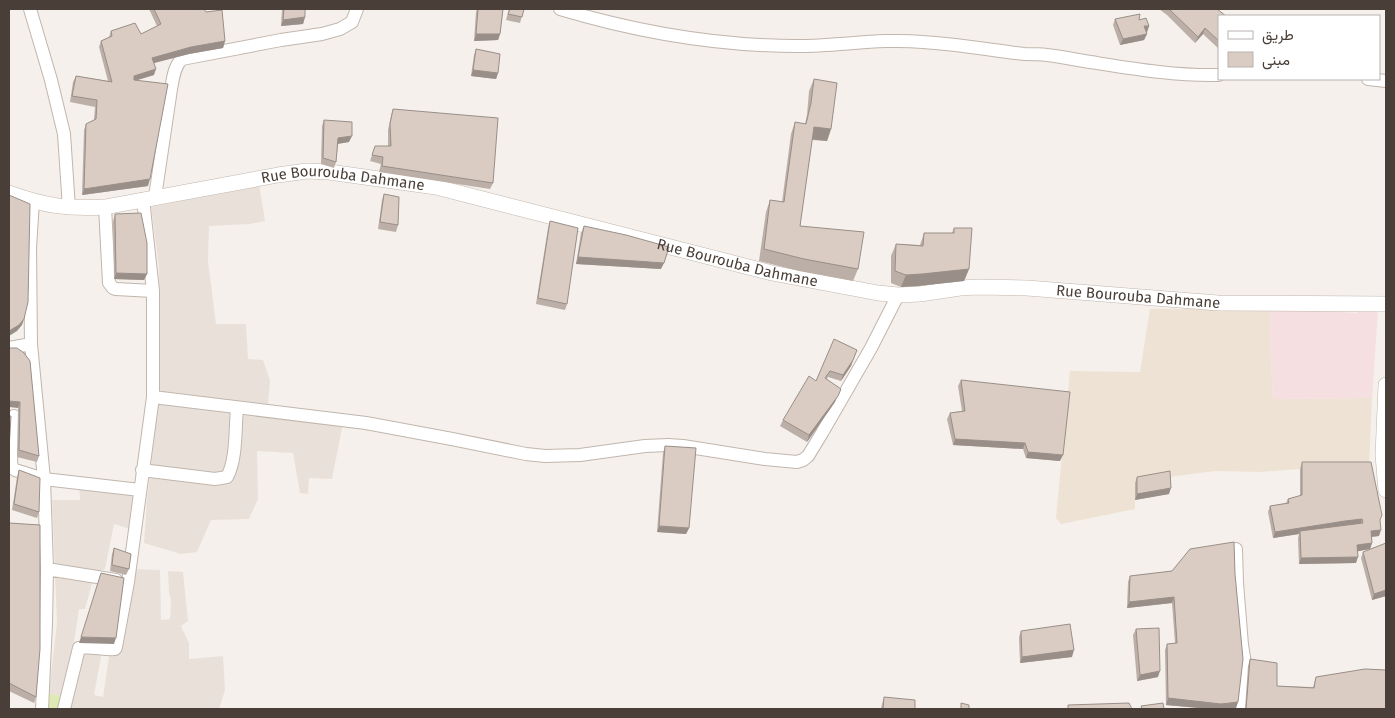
<svg xmlns="http://www.w3.org/2000/svg" width="1395" height="718" viewBox="0 0 1395 718" font-family="'Fira Sans',Vazirmatn,sans-serif">
  <style>
    .residential { fill: #e9e1d9 }
    .education { fill: #eee2d5 }
    .medical { fill: #f6dfe0 }
    .green { fill: #ddeab4 }
    .lines { fill: none; stroke-linecap: round; stroke-linejoin: round }
    .minor-casing { stroke: #c1b6ad; stroke-width: 14 }
    .tertiary-casing { stroke: #c1b6ad; stroke-width: 16 }
    .minor { stroke: #fff; stroke-width: 12 }
    .tertiary { stroke: #fff; stroke-width: 15 }
    .wall { fill: #bbafa8 }
    .shaded-wall { fill: #998f88 }
    .building { fill: #daccc3; stroke: #998f88 }
    .labels { text-anchor: middle; stroke-width: 4; stroke-linejoin: round; paint-order: stroke }
    .street-label { font-size: 15px; fill: #4a3f38; stroke: #fff }
  </style>
  <rect width="100%" height="100%" fill="#f5f0eb"/>
  <!-- residential -->
  <path class="residential" d="M259,184l6,37 -15,3 -41,2 -1,35 8,63h30l2,35 15,1 7,20 -2,25 29,8 47,5 -12,61 -23,-1 -1,16 -8,-1 -7,-40 -36,-2 1,48 -9,20 -38,1 -14,32 -16,2 -37,-11 3,-43 13,-112 -1,-121 -8,-60z
    M79,485l54,9 -2,35 -17,-5 -9,45 -10,3 -10,37h-6l-8,54 -8,34 -14,-4 8,-71 -5,-122h28z
    M135,569l25,1 1,50 9,-1 1,-20 -2,-5 -1,-23 15,1 5,49 -7,5 8,17v16l34,-3 2,34 -6,19h-153l17,-60 19,2 -8,44 9,2 6,-41 11,-2 1,-14z"/>
  <!-- education -->
  <path class="education" d="M1271,308l-1,27 3,64 99,-1 -3,70 -69,1 -40,3 -44,-1 -48,6 -33,6v26l-74,15 -5,-6 14,-147 70,1 10,-63z"/>
  <!-- medical -->
  <path class="medical" d="M1358,307l20,4 -6,87 -99,1 -3,-64 1,-27 86,5z"/>
  <!-- green -->
  <path class="green" d="M49,693l14,4 -3,12h-13z"/>
  <g class="lines">
    <!-- minor casing -->
    <g class="minor-casing">
      <path id="minor" d="M30,9l21,71 13,54 5,74
        M560,9c77,23 158,37 238,37 42,0 83,-8 125,-4 34,2 67,8 101,12 7,0 15,0 23,1 12,1 24,4 37,6 45,7 89,15 135,14
        M1368,79l18,2
        M155,197l16,-108c2,-10 3,-23 11,-30l99,-19 41,-6 18,-5 12,-7 5,-13
        M33,201l-3,47 1,96 13,135 3,90 -1,54 -4,86
        M105,207l4,76 4,5 3,1 37,2
        M9,348l22,-4
        M153,397l213,26 86,16 74,15 19,2 35,-1 65,-9 23,-1 15,1 82,13 32,3 6,-2 5,-4 14,-23 49,-85 27,-53
        M14,416l-3,46 1,5 3,3 29,9 96,11
        M142,470l73,9 12,-2c10,-18 8,-49 10,-69
        M1236,549l1,34 5,62 4,24 -6,40
        M47,569l69,11
        M64,709l15,-61c12,-2 24,2 36,1l1,-2 12,-65 25,-185v-106l-10,-92"/>
    </g>
    <!-- tertiary casing -->
    <g class="tertiary-casing">
      <g id="tertiary">
        <path id="s1" d="M9,193c36,13 57,16 96,14l173,-32 29,-4 22,1 107,15 336,86 106,20 20,2 22,-1 40,-6 18,-1 49,1 191,15 168,1"/>
        <path d="M1386,385l-3,70 3,35"/>
      </g>
    </g>
    <!-- minor -->
    <use href="#minor" class="minor"/>
    <!-- tertiary -->
    <use href="#tertiary" class="tertiary"/>
  </g>
  <!-- wall -->
  <path class="wall" d="M149,9h55l21,32 -2,7 -34,6 -35,9v12l-17,5 11,106 -66,9 2,-65 2,-6 8,-4 1,-13 -25,-5 3,-20 3,-6 32,5 -9,-34 2,-6 8,-4 2,-6 30,3 16,-8z
    M282,9h23v8l-2,7 -22,2z
    M477,9h26l-3,25 -2,6 -24,1 2,-29z
    M509,9h15l-4,14 -14,-3z
    M1159,9h58l2,7v33l-16,-15 -8,9 -28,-28z
    M1115,19l24,1 10,6 -2,6h-1l1,2 -3,6 -24,5 -7,-20z
    M476,49l22,24 -2,6 -25,-3 3,-21z
    M814,79l17,50 -4,12 -15,-1 -12,86 58,43 -5,12 -54,-10 -40,-10 7,-49 4,-12 12,2 9,-68 4,-12 10,2 2,-9 2,-24z
    M393,109l100,74 -3,6 -111,-17 2,-8 -11,-3 5,-15h13v-16l3,-14z
    M324,120l25,22 -11,2 -2,18 -2,6 -13,-4 1,-38z
    M384,194l14,31 -2,7 -18,-3 4,-29z
    M115,214l32,60 -3,6 -30,-1 -1,-58z
    M550,221l17,83 -2,6 -29,-6 12,-76z
    M584,226l77,43 -85,-5 5,-31z
    M954,228l15,41 -5,12 -46,5 -17,1 -10,-4v-27l5,-12 24,1 4,-12h28z
    M9,348l30,108 -2,6 -20,-5 1,-49z
    M857,350l-6,16 -10,15 -13,-4 -1,2 8,23 -28,40 -27,-16 3,-6 33,-39z
    M961,380l99,81 -34,-3 -3,-9 -70,-4 -6,-26 3,-6 12,-2 -4,-25z
    M665,446l24,82 -3,6 -29,-2 6,-79z
    M1302,462l78,59 -1,15 -8,1 1,6 -2,6 -13,2 -1,12 -57,1 -1,-26 1,-4 -26,4 -5,-26 2,-6 16,-3 2,-4 12,-3v-27z
    M19,470l20,42 -2,6 -25,-8 5,-33z
    M1137,477l32,17 -34,6v-17z
    M9,523l27,174 -2,6 -25,-12z
    M114,548l15,21 -3,6 -16,-4 2,-17z
    M1363,552l23,44 -14,4 -11,-42z
    M1172,571l66,131 -2,6 -10,1h-16l-44,-4 -1,-55 2,-6 8,-1 -3,-40 -45,5 1,-26 2,-6z
    M1136,629l22,48 -21,4 -4,-46z
    M1021,631l51,26 -52,6 -1,-26z
    M1250,659l27,27 36,1 3,-10 70,32h-141l3,-43z
    M884,697l31,12h-34l1,-5z"/>
  <!-- shaded-wall -->
  <path class="shaded-wall" d="M305,17l-2,7 -22,2 2,-6z
    M1144,26h5l-2,6h-5z
    M1205,28l-2,6 -8,9 3,-6z
    M476,34h24l-2,6 -24,1z
    M1147,34l-3,6 -24,5 3,-6z
    M225,41l-2,7 -34,6 -39,10 2,-6 39,-11z
    M156,69l-2,6 -23,7 3,-6z
    M473,70l25,3 -2,6 -25,-3z
    M814,127l17,2 -4,12 -18,-2z
    M352,136l-3,6 -13,2 2,-6z
    M150,179l-2,7 -66,9 2,-6z
    M578,257l86,6 -3,6 -85,-5z
    M969,269l-5,12 -46,5 -17,1 5,-12z
    M116,273l31,1 -3,6 -30,-1z
    M24,319l-2,6 -5,6 -8,5v-5z
    M853,360l-2,6 -10,15 2,-6z
    M841,389l-6,13 -28,40 2,-7z
    M9,401l11,1 -2,6 -9,-1z
    M955,439l70,4 -2,6 -70,-4z
    M1028,452l35,3 -3,6 -34,-3z
    M1171,488l-2,6 -34,6 2,-6z
    M1362,519l-2,6 -60,6 -1,3 -26,4 2,-6 70,-11z
    M659,526l30,2 -3,6 -29,-2z
    M1381,530l-2,6 -10,1 2,-6z
    M1372,543l-2,6 -16,3 3,-7z
    M1358,557l-2,6 -57,1 2,-6z
    M1386,590v6l-14,4 2,-6z
    M1174,597l-2,6 -45,5 2,-6z
    M81,637l35,1 -2,6 -35,-1z
    M1074,650l-2,7 -52,6 2,-6z
    M1160,671l-2,6 -21,4 3,-6z
    M1168,698l70,4 -2,6 -10,1h-16l-44,-4z"/>
  <!-- building -->
  <path class="building" d="M154,9h50l2,3 16,-2 3,31 -34,6 -39,11 4,11 -22,7v4l34,4 -18,95 -66,10 2,-65 10,-5 1,-19 -25,-4 4,-20 36,6 -11,-41 11,-5 -1,-5 24,-8 6,11 20,-10z
    M284,9h21v8l-22,3z
    M478,9h25l-3,25h-24z
    M510,9h14l-2,8 -14,-3z
    M1169,9h48l9,7h-7v25l-14,-13 -7,9z
    M1140,14l-1,6 7,-2 3,8h-5l3,8 -24,5 -8,-20z
    M476,49l24,5 -2,19 -25,-3z
    M814,79l23,4 -6,46 -17,-2 -14,99 64,6 -6,37 -54,-10 -40,-10 6,-49 14,2 11,-80 11,2 5,-21z
    M393,109l105,9 -5,65 -111,-17 1,-9 -11,-2 3,-9h16l-1,-22z
    M324,120l28,2v14l-14,2 -2,24 -13,-4z
    M384,194l15,3 -1,28 -18,-3z
    M9,195l21,9 -2,98 -4,17 -5,6 -10,6z
    M141,213l6,30v31l-31,-1 -1,-59z
    M550,221l28,7 -11,76 -29,-6z
    M584,226l42,9 43,12 -5,16 -86,-6z
    M954,228h18l-3,41 -47,5 -16,1 -11,-4 1,-27 27,2 1,-13h30z
    M834,339l23,11 -4,10 -10,15 -13,-4 -5,7 16,11 -3,7 -29,39 -26,-15 26,-44 7,5z
    M9,348h8l7,5 6,8 9,95 -20,-6 1,-48 -11,-1z
    M961,380l109,12 -7,63 -35,-3 -3,-9 -70,-4 -5,-26 15,-2z
    M9,416h2l-2,33z
    M665,446l31,2 -7,80 -30,-2z
    M1302,462h69l11,53 -2,5 1,10 -10,1 1,12 -15,2 1,12 -57,1 -1,-27 63,-8 -1,-4 -17,2 -70,11 -5,-26 19,-3 -1,-4 14,-4z
    M19,470l21,8 -1,34 -25,-8z
    M1170,471l1,17 -34,6v-17z
    M9,523l31,2v124l-4,48 -27,-14z
    M1234,542l1,32 8,85 -5,43 -17,2 -53,-6 -1,-54 10,-1 -3,-46 -45,5 1,-26 42,-5 18,-22z
    M1386,543v47l-12,4 -11,-42z
    M114,548l17,6 -2,15 -17,-4z
    M101,573l23,5 -8,60 -35,-1z
    M1070,624l4,26 -52,7 -1,-26z
    M1159,628l1,43 -20,4 -4,-46z
    M1250,659l27,4v23l37,2 2,-11 49,-8 21,1v39h-140z
    M884,697l31,3v9h-32z
    M961,703l8,2v4h-8z
    M1129,703l3,6h-64v-4z
    M1163,703l1,6h-22l-1,-3z"/>
  <g class="labels">
    <!-- street labels -->
    <g class="street-label">
      <text dy="5" stroke="none"><textPath href="#s1" startOffset="339">Rue Bourouba Dahmane</textPath></text>
      <text dy="5" stroke="none"><textPath href="#s1" startOffset="744">Rue Bourouba Dahmane</textPath></text>
      <text dy="5" stroke="none"><textPath href="#s1" startOffset="1149">Rue Bourouba Dahmane</textPath></text>
    </g>
  </g>
  <!-- border -->
  <rect width="1395" height="718" fill="none" stroke="#4a3f38" stroke-width="20"/>
  <!-- legend -->
  <rect x="1218" y="15" width="162" height="65" fill="#ffffff" stroke="#b7b2af"/>
  <rect x="1228" y="31" width="25" height="8" fill="#ffffff" stroke="#b7b2af"/>
  <text x="1262" y="40" font-size="15" fill="#4a3f38">طريق</text>
  <rect x="1228" y="52" width="25" height="15" fill="#daccc3" stroke="#b7b2af"/>
  <text x="1262" y="65" font-size="15" fill="#4a3f38">مبنى</text>
</svg>
